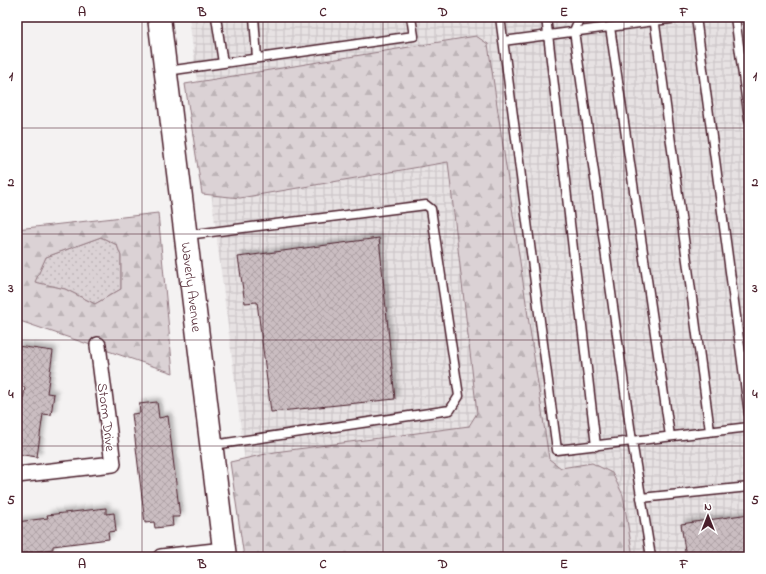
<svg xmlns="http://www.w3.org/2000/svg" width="766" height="574" viewBox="0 0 766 574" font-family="'Indie Flower',sans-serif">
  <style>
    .industrial { fill: url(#industrial-grid) }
    .grass { fill: url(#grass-dots); stroke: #927880 }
    .forest { fill: url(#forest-firs); stroke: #927880; fill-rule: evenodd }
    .building { fill: url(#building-cross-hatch); stroke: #4a1f2b; filter: url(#shadow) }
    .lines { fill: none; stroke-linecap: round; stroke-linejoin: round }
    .lane-casing { stroke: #4a1f2b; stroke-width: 11 }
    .street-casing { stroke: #4a1f2b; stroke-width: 18 }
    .secondary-casing { stroke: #4a1f2b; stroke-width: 25 }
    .lane { stroke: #fff; stroke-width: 8 }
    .street { stroke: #fff; stroke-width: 15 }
    .secondary { stroke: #fff; stroke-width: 22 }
    .grid { fill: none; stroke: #4a1f2b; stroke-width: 1; stroke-opacity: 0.55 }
    .labels { text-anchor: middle; stroke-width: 3; stroke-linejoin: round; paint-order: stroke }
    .street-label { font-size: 14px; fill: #4a1f2b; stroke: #fff }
    .neatline { fill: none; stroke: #4a1f2b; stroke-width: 1.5 }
    .grid-label { font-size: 13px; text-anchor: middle; font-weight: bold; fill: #4a1f2b }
  </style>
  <defs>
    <pattern id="industrial-grid" width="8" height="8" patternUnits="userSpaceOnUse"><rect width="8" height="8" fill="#e7e2e3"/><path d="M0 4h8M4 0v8" fill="none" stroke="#c8c1c3"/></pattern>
    <pattern id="grass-dots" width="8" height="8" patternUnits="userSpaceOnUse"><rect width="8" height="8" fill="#dbd2d5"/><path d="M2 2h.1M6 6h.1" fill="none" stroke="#bdb4b7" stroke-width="1.8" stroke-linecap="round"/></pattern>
    <pattern id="forest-firs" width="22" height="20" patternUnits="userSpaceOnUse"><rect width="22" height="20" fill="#dbd2d5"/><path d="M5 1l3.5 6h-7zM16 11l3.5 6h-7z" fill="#bdb4b7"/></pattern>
    <pattern id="building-cross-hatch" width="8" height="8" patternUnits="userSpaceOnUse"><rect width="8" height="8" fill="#cabdc1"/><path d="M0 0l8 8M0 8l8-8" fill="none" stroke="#afa2a6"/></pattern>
    <filter id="shadow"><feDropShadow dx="3.5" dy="-3.5" stdDeviation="2" flood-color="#0004"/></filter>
  </defs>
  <rect width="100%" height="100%" fill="#f4f2f2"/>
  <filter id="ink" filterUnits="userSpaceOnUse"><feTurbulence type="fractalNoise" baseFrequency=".025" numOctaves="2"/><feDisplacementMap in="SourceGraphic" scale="8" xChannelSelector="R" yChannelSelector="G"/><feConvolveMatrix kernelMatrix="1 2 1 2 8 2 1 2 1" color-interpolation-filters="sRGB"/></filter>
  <g filter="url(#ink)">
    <!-- industrial -->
    <path class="industrial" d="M189,17h560v540h-492z"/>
    <!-- grass -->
    <path class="grass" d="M101,237l16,8 4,11v33l-26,15 -30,-15 -31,-7 12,-25z"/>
    <!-- forest -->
    <path class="forest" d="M476,36l12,8 61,415 12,9 31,-5 20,10 11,22 10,62h-389l-14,-95 45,-10 194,-26 8,-13 -29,-251 -208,36 -38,-4 -17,-110z
      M158,213l15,160 -156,-53v-91zM101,237l16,8 4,11v33l-26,15 -30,-15 -30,-7 11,-25z"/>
    <!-- building -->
    <path class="building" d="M379,238l16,161 -124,13 -14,-110 -12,1 -7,-46z
      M17,346l36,5 -6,42 7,1 -3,21 -8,-1 -6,43 -20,-3v-31h3l5,-36 -8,-1z
      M157,402l2,16 9,-2 12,101h-8l1,9 -18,2 -1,-6 -9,1 -13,-109 8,-1 -1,-9z
      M106,508v6l8,-1 2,18 -8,1 1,7 -56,7v3l-36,5v-32l31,-4 -1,-3z
      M749,514v43h-63l-5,-33z"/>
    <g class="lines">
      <!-- lane casing -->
      <g class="lane-casing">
        <path id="lane" d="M216,17l7,46
          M254,17l3,41
          M500,17l57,433 192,-23
          M546,17l50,429
          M580,17l-6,14 58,410 19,116
          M654,17l56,414
          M696,17l53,397
          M735,17l14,102
          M610,27l60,409
          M503,41l182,-24
          M167,71l247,-35 -3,-19
          M187,235l239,-30 5,4 28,187 -9,14 -237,35
          M641,498l108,-11"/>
      </g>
      <!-- street casing -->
      <g class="street-casing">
        <path id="street" d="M17,475l96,-11 -15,-119
          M161,557l63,-7"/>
      </g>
      <!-- secondary casing -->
      <g class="secondary-casing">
        <g id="secondary">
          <path id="s1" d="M159,17l66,540"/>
        </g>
      </g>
      <!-- lane -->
      <use href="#lane" class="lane"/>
      <!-- street -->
      <use href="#street" class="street"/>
      <!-- secondary -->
      <use href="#secondary" class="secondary"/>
    </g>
  </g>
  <!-- grid -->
  <path class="grid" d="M142,17v540M263,17v540M383,17v540M503,17v540M624,17v540M17,128h732M17,234h732M17,340h732M17,446h732"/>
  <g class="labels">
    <!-- street labels -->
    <g class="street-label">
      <text dy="5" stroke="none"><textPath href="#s1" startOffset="272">Waverly Avenue</textPath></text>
      <text transform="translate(107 417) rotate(83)" y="5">Storm Drive</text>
    </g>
  </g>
  <!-- margin -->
  <rect width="766" height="574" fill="none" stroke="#fff" stroke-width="44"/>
  <!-- north arrow -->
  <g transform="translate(708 516)" stroke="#ffffff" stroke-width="3" paint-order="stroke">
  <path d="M0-3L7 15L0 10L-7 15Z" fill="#4a1f2b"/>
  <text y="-6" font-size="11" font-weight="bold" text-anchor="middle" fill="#4a1f2b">N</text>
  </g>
  <rect x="22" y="22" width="722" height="530" class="neatline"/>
  <g class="grid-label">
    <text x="82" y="16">A</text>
    <text x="202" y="16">B</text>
    <text x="323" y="16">C</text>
    <text x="443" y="16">D</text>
    <text x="564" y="16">E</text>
    <text x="684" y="16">F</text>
    <text x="11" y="80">1</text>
    <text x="755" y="80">1</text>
    <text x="11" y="186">2</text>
    <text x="755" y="186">2</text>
    <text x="11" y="292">3</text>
    <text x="755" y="292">3</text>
    <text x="11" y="398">4</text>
    <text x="755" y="398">4</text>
    <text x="11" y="504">5</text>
    <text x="755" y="504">5</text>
    <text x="82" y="568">A</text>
    <text x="202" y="568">B</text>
    <text x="323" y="568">C</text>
    <text x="443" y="568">D</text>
    <text x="564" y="568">E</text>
    <text x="684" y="568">F</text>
  </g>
</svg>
